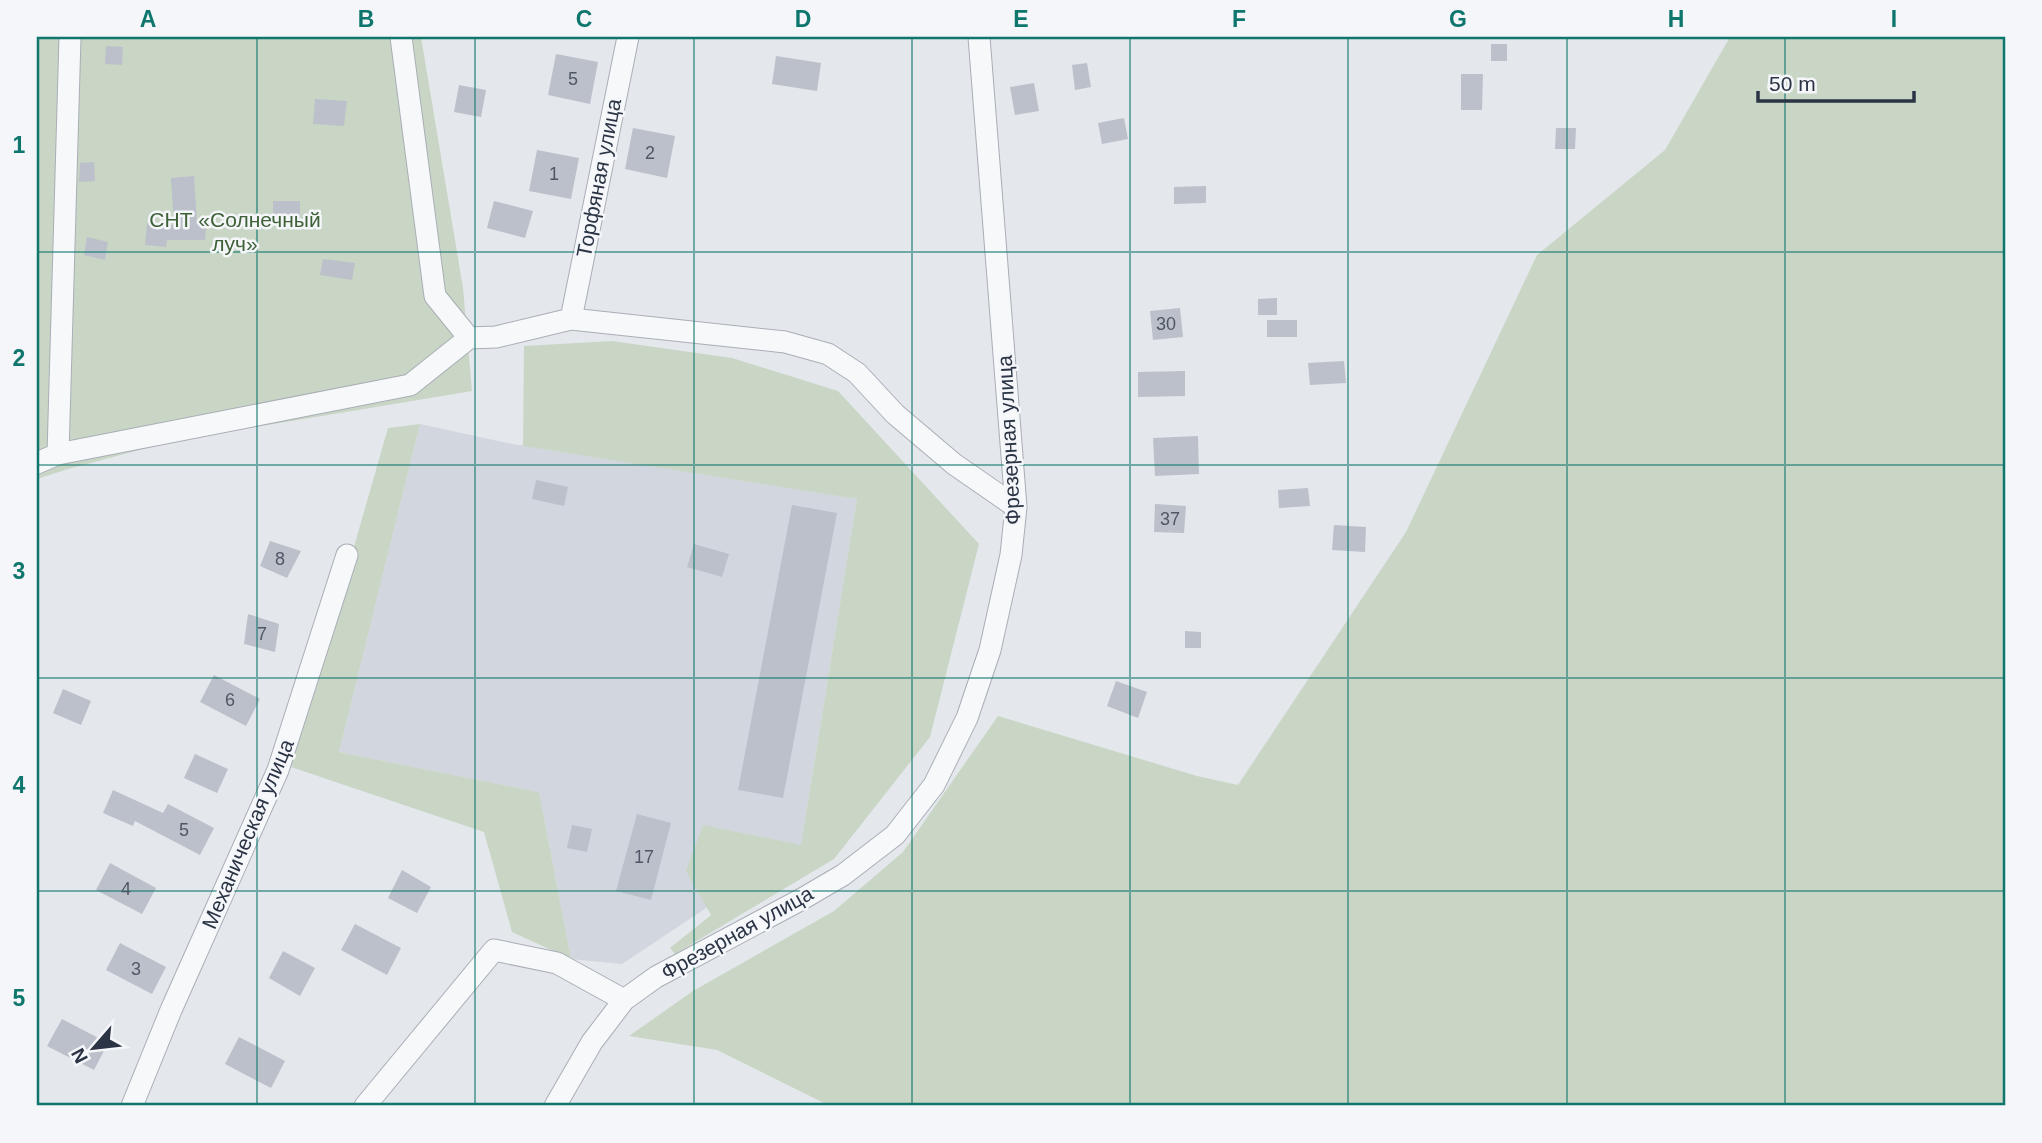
<svg xmlns="http://www.w3.org/2000/svg" width="2042" height="1143" viewBox="0 0 2042 1143" font-family="Arial,sans-serif">
  <style>
    .built { fill: #d2d6de }
    .green { fill: #c9d6c5 }
    .building { fill: #bbc0ca }
    .lines { fill: none; stroke-linecap: round; stroke-linejoin: round }
    .minor-casing { stroke: #a9aeb7; stroke-width: 23 }
    .minor { stroke: #f7f8fa; stroke-width: 21 }
    .grid { fill: none; stroke: #0f766e; stroke-width: 2; stroke-opacity: 0.55 }
    .labels { text-anchor: middle; stroke-width: 5; stroke-linejoin: round; paint-order: stroke }
    .number-label { font-size: 18px; fill: #4f5766 }
    .street-label { font-size: 21px; fill: #2b3445; stroke: #f4f6f9 }
    .park-label { font-size: 21px; fill: #3f6138; stroke: #f4f6f9 }
    .neatline { fill: none; stroke: #0f766e; stroke-width: 2.5 }
    .grid-label { font-size: 23px; text-anchor: middle; font-weight: bold; fill: #0f766e }
  </style>
  <rect width="100%" height="100%" fill="#e4e7ec"/>
  <!-- built -->
  <path class="built" d="M420,424l87,19 350,56 -56,346 -179,119 -51,-5 -32,-167 -200,-40z"/>
  <!-- green -->
  <path class="green" d="M37,37h384l42,251 9,103 -295,49 -109,29 -31,10z
    M1730,37h275v1069h-1175l-113,-56 -88,-14 64,-45 141,-80 69,-59 95,-136 199,60 41,9 168,-253 131,-277 128,-105z
    M612,341l120,17 106,33 141,153 -49,193 -96,122 -159,95 -5,-6 41,-33 -25,-44 17,-46 98,20 56,-346 -334,-53 1,-100z
    M420,424l-81,328 200,40 32,167 -59,-27 -28,-100 -193,-65 97,-339z"/>
  <!-- building -->
  <path class="building" d="M1491,44h16v17h-16z
    M106,46l17,1 -1,18 -17,-1z
    M556,54l42,8 -8,42 -42,-9z
    M776,56l45,7 -4,28 -45,-7z
    M1087,63l4,24 -16,3 -3,-25z
    M1461,74h22l-1,36h-21z
    M1034,83l5,28 -24,4 -5,-28z
    M459,85l27,5 -5,27 -27,-5z
    M315,99l32,2 -3,25 -31,-2z
    M1124,118l4,21 -26,5 -4,-21z
    M633,128l42,8 -8,42 -42,-9z
    M1556,128h20l-1,21h-20z
    M537,150l42,8 -8,41 -42,-8z
    M94,162l1,19 -16,1 1,-19z
    M194,176l3,48h5v4h4l-1,12h-38l-1,7 -21,-2 2,-22 27,2 -3,-47z
    M1206,186v17l-32,1v-17z
    M273,201h27v18h-27z
    M494,201l39,10 -8,27 -38,-10z
    M87,237l21,5 -3,18 -21,-5z
    M323,259l32,4 -3,17 -32,-5z
    M1277,298v17h-19v-16z
    M1180,308l3,29 -30,3 -3,-29z
    M1267,320h30v17h-30z
    M1344,361l2,22 -36,2 -2,-22z
    M1185,371v25l-47,1v-25z
    M1198,436l1,38 -44,2 -2,-38z
    M536,480l32,7 -4,19 -32,-7z
    M1308,488l2,18 -31,2 -1,-18z
    M1155,504l31,2 -2,27 -30,-1z
    M792,505l45,8 -54,285 -45,-8z
    M1334,525l32,2 -1,25 -33,-2z
    M270,541l31,10 -14,27 -27,-12z
    M694,544l35,10 -7,23 -35,-10z
    M248,614l31,10 -4,28 -31,-8z
    M1185,631l16,1v16h-16z
    M214,675l46,24 -14,27 -46,-24z
    M1116,681l31,11 -9,26 -31,-12z
    M63,689l28,12 -10,24 -28,-12z
    M195,754l33,15 -11,24 -33,-15z
    M113,790l50,23 5,-9 46,24 -14,27 -65,-34 -2,5 -30,-13z
    M637,814l34,9 -20,77 -35,-9z
    M572,825l20,4 -5,23 -20,-4z
    M110,863l46,25 -14,26 -46,-24z
    M402,870l29,17 -14,26 -29,-15z
    M355,924l46,24 -14,27 -46,-25z
    M120,943l46,24 -14,27 -46,-24z
    M283,951l32,17 -15,28 -31,-18z
    M62,1019l46,24 -14,27 -47,-24z
    M239,1037l46,24 -14,27 -46,-24z"/>
  <g class="lines">
    <!-- minor casing -->
    <g class="minor-casing">
      <path id="minor" d="M571,319l57,-282
        M469,338l27,-1 75,-18 214,23 43,12 29,19 38,41 59,50 62,43
        M58,454l12,-417
        M37,463l21,-9 352,-69 59,-47 -34,-42 -34,-259
        M132,1106l39,-96 107,-240 69,-215
        M365,1106l129,-156 63,13 67,37
        M555,1106l37,-64 32,-42 32,-23 146,-78 41,-24 52,-40 39,-50 33,-67 23,-68 21,-95 5,-48 -37,-470"/>
    </g>
    <!-- minor -->
    <use href="#minor" class="minor"/>
  </g>
  <!-- grid -->
  <path class="grid" d="M257,37v1069M475,37v1069M694,37v1069M912,37v1069M1130,37v1069M1348,37v1069M1567,37v1069M1785,37v1069M37,252h1968M37,465h1968M37,678h1968M37,891h1968"/>
  <g class="labels">
    <!-- number labels -->
    <g class="number-label">
      <text x="573" y="85">5</text>
      <text x="650" y="159">2</text>
      <text x="554" y="180">1</text>
      <text x="1166" y="330">30</text>
      <text x="1170" y="525">37</text>
      <text x="280" y="565">8</text>
      <text x="262" y="640">7</text>
      <text x="230" y="706">6</text>
      <text x="184" y="836">5</text>
      <text x="644" y="863">17</text>
      <text x="126" y="895">4</text>
      <text x="136" y="975">3</text>
    </g>
    <!-- street labels -->
    <g class="street-label">
      <text transform="translate(599 178) rotate(-79)" y="7">Торфяная улица</text>
      <text transform="translate(1009 440) rotate(-93)" y="7">Фрезерная улица</text>
      <text transform="translate(248 834) rotate(-67)" y="7">Механическая улица</text>
      <text transform="translate(737 933) rotate(-29)" y="7">Фрезерная улица</text>
    </g>
    <!-- park labels -->
    <g class="park-label">
      <text x="235" y="227">СНТ «Солнечный<tspan x="235" dy="24">луч»</tspan></text>
    </g>
  </g>
  <!-- border -->
  <rect width="2042" height="1143" fill="none" stroke="#f4f6f9" stroke-width="77"/>
  <!-- north arrow -->
  <g transform="translate(94 1048) rotate(242)" stroke="#f4f6f9" stroke-width="5" paint-order="stroke">
  <path d="M0-5L12 26L0 18L-12 26Z" fill="#2b3445"/>
  <text y="-10" font-size="19" font-weight="bold" text-anchor="middle" fill="#2b3445">N</text>
  </g>
  <!-- scale -->
  <path d="M1758 91v10h156v-10" fill="none" stroke="#2b3445" stroke-width="3.5"/>
  <text x="1769" y="91" font-size="21" fill="#2b3445" stroke="#f4f6f9" stroke-width="5" paint-order="stroke">50 m</text>
  <rect x="38" y="38" width="1966" height="1066" class="neatline"/>
  <g class="grid-label">
    <text x="148" y="27">A</text>
    <text x="366" y="27">B</text>
    <text x="584" y="27">C</text>
    <text x="803" y="27">D</text>
    <text x="1021" y="27">E</text>
    <text x="1239" y="27">F</text>
    <text x="1458" y="27">G</text>
    <text x="1676" y="27">H</text>
    <text x="1894" y="27">I</text>
    <text x="19" y="153">1</text>
    <text x="19" y="366">2</text>
    <text x="19" y="579">3</text>
    <text x="19" y="793">4</text>
    <text x="19" y="1006">5</text>
  </g>
</svg>
